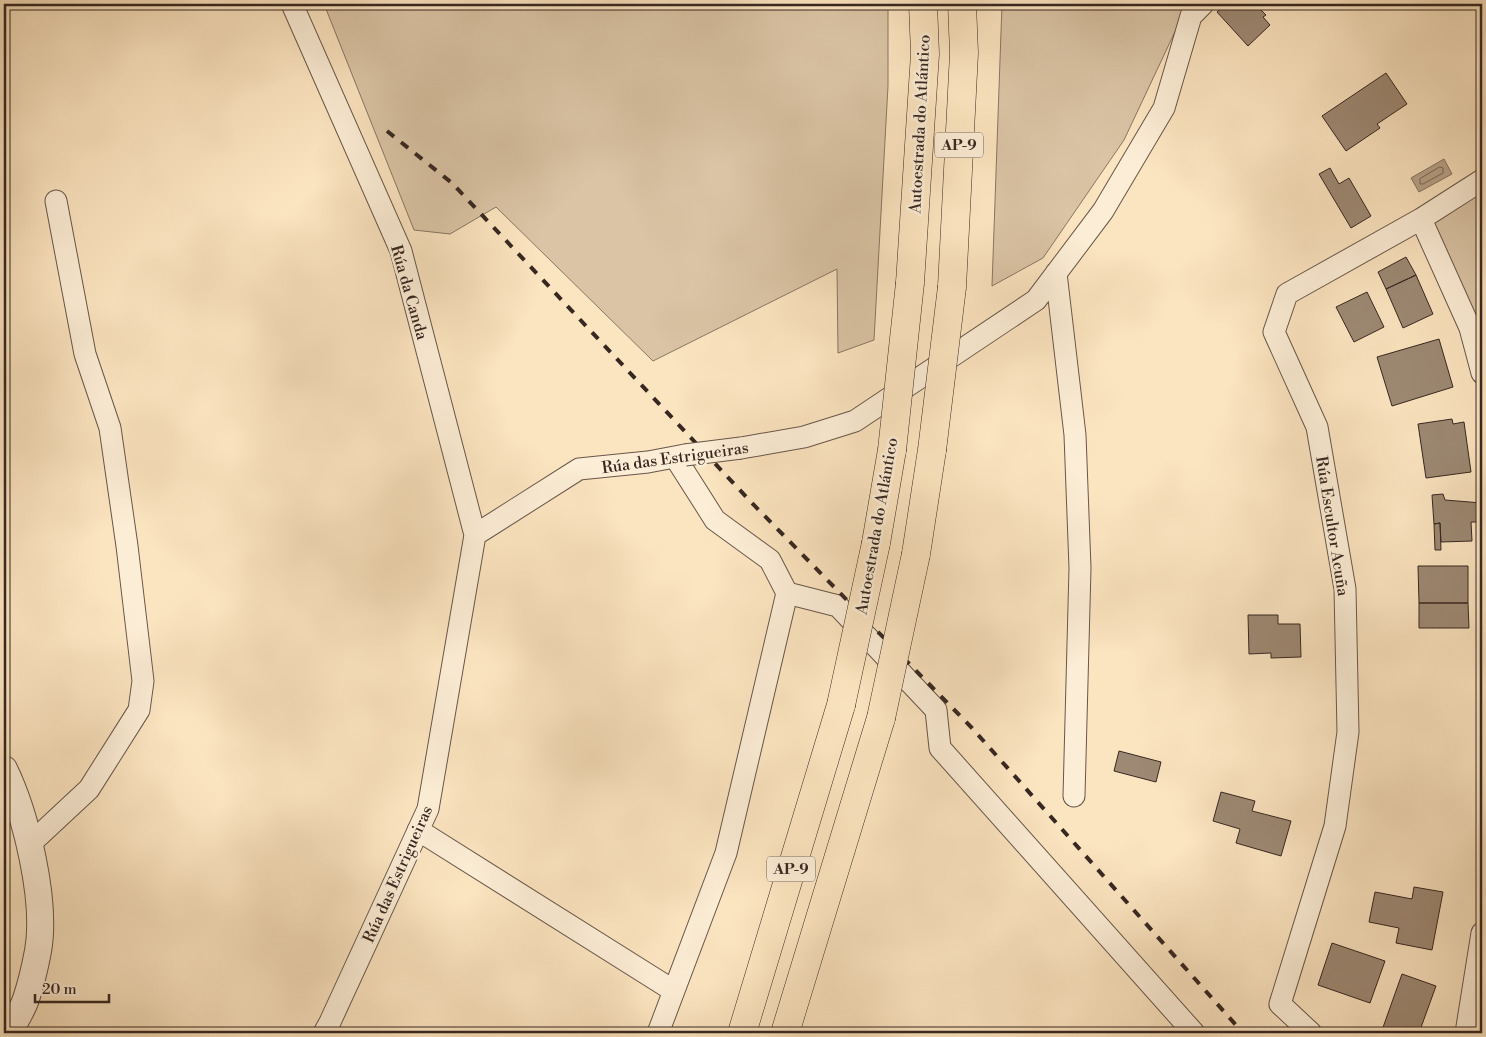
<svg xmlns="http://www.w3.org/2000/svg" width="1486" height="1037" viewBox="0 0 1486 1037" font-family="'Libre Bodoni',serif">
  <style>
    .green { fill: #dac4a5; stroke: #887663 }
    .water { fill: #b8a48a; stroke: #847260 }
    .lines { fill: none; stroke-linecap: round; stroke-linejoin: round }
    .shore { stroke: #786656; stroke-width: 1 }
    .building { fill: #9d8974; stroke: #372721 }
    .minor-casing { stroke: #685649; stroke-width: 23 }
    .tertiary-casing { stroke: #685649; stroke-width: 28 }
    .motorway-casing { stroke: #372721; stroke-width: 29 }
    .minor { stroke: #fcedd6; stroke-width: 21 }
    .tertiary { stroke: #fcedd6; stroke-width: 26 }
    .motorway { stroke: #fbe4c0; stroke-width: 28 }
    .rail { stroke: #372721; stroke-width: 4; stroke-dasharray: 9 9; stroke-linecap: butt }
    .minor-bridge-casing { stroke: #685649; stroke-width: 23; stroke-linecap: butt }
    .motorway-bridge-casing { stroke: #372721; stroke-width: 29; stroke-linecap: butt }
    .minor-bridge { stroke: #fcedd6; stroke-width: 21 }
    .motorway-bridge { stroke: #fbe4c0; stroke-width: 28 }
    .labels { text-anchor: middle; stroke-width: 5; stroke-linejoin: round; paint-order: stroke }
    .shield { fill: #fcedd6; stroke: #726257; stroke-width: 1 }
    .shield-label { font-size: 15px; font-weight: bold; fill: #372721 }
    .street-label { font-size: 16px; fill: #372721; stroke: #fcedd6 }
  </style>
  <rect width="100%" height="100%" fill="#fbe4c0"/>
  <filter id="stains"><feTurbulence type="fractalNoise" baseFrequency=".004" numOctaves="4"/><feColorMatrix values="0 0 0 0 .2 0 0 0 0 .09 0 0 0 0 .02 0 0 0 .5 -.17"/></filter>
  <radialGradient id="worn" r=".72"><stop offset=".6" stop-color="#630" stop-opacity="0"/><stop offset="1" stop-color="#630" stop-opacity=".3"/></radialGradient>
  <!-- green -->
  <path class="green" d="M324,4h564v82l-14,254 -36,13 -1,-84 -184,92 -157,-154 -46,27 -36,-4z
    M1002,4h186l-64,136 -81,118 -51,28z
    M1482,180v193l-61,-154z"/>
  <!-- water -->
  <path class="water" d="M1444,159l8,15 -33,18 -8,-14z"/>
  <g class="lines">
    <!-- shore -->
    <path class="shore" d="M1440,167l3,1v5l-20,11h-3v-5z"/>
  </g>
  <!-- building -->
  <path class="building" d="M1226,4h37l1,1 -4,4 6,6 -3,2 7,8 -22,21 -31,-34z
    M1386,73l21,31 -30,20 3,4 -34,23 -24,-35z
    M1330,168l9,16 10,-6 22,38 -20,12 -32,-54z
    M1406,257l10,18 -30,14 -8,-17z
    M1416,275l17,39 -30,14 -17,-39z
    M1367,292l17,35 -30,15 -18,-35z
    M1439,339l14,48 -61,19 -15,-49z
    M1452,419l1,5 11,-2 7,50 -45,6 -8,-54z
    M1443,494l2,6 37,3v19h-11l1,19 -31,1 -1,-19 -6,1 -2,-29z
    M1440,523l1,27h-6l-1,-26z
    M1418,566h50v37h-49z
    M1419,603h49l1,25h-50z
    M1248,615h30v9h22l1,33 -30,1v-5l-22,1z
    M1119,751l42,11 -5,20 -42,-11z
    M1221,792l34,9 -3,10 39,10 -10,35 -45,-13 4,-14 -27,-8z
    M1414,887l29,5 -11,58 -36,-7 3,-15 -30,-6 6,-30 37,7z
    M1332,943l53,18 -15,42 -52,-18z
    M1402,974l34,12 -17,47h-38z"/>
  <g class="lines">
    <!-- minor casing -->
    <g class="minor-casing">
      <path id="minor" d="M292,4l109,247 74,284 -47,274 -98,213 -6,11
        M1421,219l49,109 12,45
        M1056,273l19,162 5,133 -6,228
        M741,448l63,-11 51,-16 181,-121 67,-89 61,-103 27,-92 12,-12
        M475,535l104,-66 69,-7 37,-7
        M787,593l51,13 98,104 4,38 254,285
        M418,830l256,161
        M30,844l59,-55 50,-79 4,-29 -16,-135 -17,-118 -25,-74 -29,-153
        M658,1033l68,-180 61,-260 -17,-33 -55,-40 -40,-63
        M1311,1033l-31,-29 55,-178 13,-94 -3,-143 -28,-162 -43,-95 13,-38 134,-75 61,-39
        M1466,1033l16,-100"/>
    </g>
    <!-- tertiary casing -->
    <g class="tertiary-casing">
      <path id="tertiary" d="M4,769c22,45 43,132 34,182 -3,16 -7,33 -12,48 -4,12 -12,23 -17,34"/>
    </g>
    <!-- motorway casing -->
    <g class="motorway-casing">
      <path id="motorway" d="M910,283l15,-229 -2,-50
        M952,287l12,-234 -2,-49
        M876,543l16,-93
        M916,554l16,-104
        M742,1033l99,-328
        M785,1033l96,-315"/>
    </g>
    <!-- minor -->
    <use href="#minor" class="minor"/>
    <!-- tertiary -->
    <use href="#tertiary" class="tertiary"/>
    <!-- motorway -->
    <use href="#motorway" class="motorway"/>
    <!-- rail -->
    <path class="rail" d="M387,131l65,52 300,320 220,225 271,305"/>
    <!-- minor-bridge casing -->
    <g class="minor-bridge-casing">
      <path id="minor-bridge" d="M685,455l56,-7"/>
    </g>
    <!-- motorway-bridge casing -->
    <g class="motorway-bridge-casing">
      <path id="motorway-bridge" d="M892,450l18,-167
        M932,450l20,-163
        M841,705l35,-162
        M881,718l35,-164"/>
    </g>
    <!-- minor-bridge -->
    <use href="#minor-bridge" class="minor-bridge"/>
    <!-- motorway-bridge -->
    <use href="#motorway-bridge" class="motorway-bridge"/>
  </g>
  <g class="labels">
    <!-- shield labels -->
    <g class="shield">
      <rect x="935" y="132.5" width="48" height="25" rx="4"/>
      <rect x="767" y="856.5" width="48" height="25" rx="4"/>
    </g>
    <g class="shield-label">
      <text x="959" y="150">AP-9</text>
      <text x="791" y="874">AP-9</text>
    </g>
    <!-- street labels -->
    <g class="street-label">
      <text transform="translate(919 124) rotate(-87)" y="6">Autoestrada do Atlántico</text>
      <text transform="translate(410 292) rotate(74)" y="6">Rúa da Canda</text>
      <text transform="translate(675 457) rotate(-8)" y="6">Rúa das Estrigueiras</text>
      <text transform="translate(876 526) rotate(-80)" y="6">Autoestrada do Atlántico</text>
      <text transform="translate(1333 526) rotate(81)" y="6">Rúa Escultor Acuña</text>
      <text transform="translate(397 874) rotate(-66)" y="6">Rúa das Estrigueiras</text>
    </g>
  </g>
  <!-- margin -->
  <rect width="1486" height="1037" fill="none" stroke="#fbe4c0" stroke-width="20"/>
  <rect x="5" y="5" width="1476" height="1027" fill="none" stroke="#372721" stroke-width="2.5"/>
  <rect x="10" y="10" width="1466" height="1017" fill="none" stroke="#372721"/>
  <!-- scale -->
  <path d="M35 994v8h74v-8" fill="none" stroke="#372721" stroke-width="2.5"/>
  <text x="42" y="994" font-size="15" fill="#372721" stroke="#fcedd6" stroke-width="4" paint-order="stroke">20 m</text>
  <rect width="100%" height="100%" filter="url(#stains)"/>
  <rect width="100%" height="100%" fill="url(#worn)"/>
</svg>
